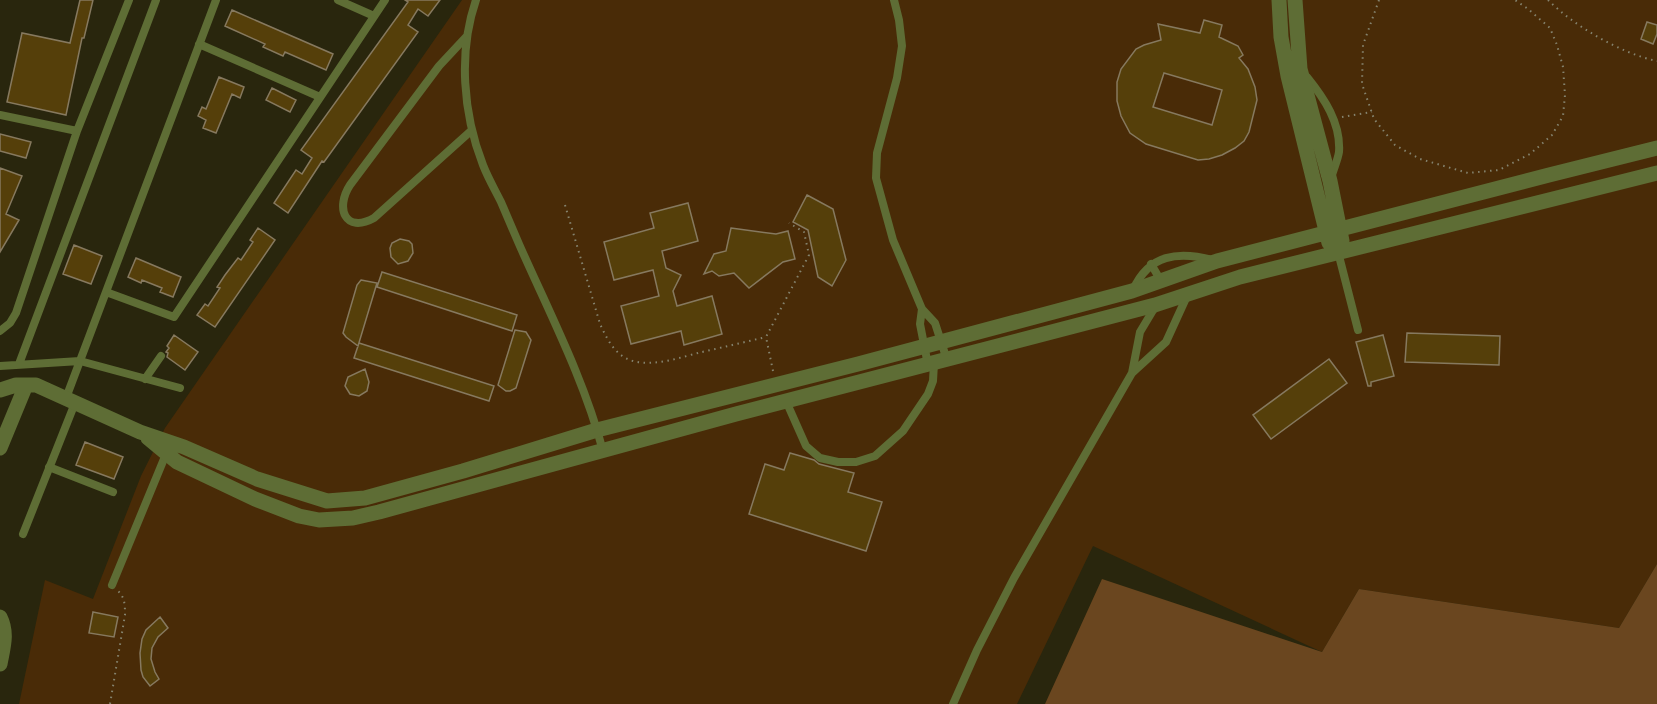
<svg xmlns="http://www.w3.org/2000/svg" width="1657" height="704" viewBox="0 0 1657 704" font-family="Literata,serif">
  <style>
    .green { fill: #492b07 }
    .forest { fill: #6a461f }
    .building { fill: #553f0a; stroke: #86795f; stroke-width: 1.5; fill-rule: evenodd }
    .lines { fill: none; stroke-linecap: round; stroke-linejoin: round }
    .path { stroke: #85836e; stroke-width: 2; stroke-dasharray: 1.5 4.5; stroke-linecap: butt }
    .service { stroke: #5e6d35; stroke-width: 8 }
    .minor { stroke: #5e6d35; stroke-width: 15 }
  </style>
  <rect width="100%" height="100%" fill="#29260d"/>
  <!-- green -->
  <path class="green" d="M462,0h1195v564l-38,64 -260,-39 -37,63 -229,-106 -76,158h-998l26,-124 48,19 48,-123 24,-48z"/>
  <!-- forest -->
  <path class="forest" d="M1657,564v140h-612l57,-125 220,73 37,-63 260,39z"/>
  <!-- building -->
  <path class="building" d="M80,0h13l-9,38h-2l-16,77 -59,-13 15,-69 48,10z
    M405,0h35l-12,16 -10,-7 -10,16 10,7 -94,130 -2,-1 -34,52 -14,-10 22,-33 6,4 10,-16 -11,-8 107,-148z
    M232,10l101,44 -7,16 -41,-18 -2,4 -20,-9 2,-3 -40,-18z
    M1204,20l18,5 -3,12 19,9 5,9 -4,3 9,11 7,18 2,13 -8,32 -5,9 -9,7 -13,7 -13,4 -11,1 -52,-16 -16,-11 -9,-17 -4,-15v-19l4,-13 15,-20 8,-4 17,-5 -3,-16 42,9zM1164,73l58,17 -10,35 -59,-18z
    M1647,22l10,3v9l-4,10 -12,-5z
    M219,77l25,10 -4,11 -8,-4 -16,39 -13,-5 3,-8 -8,-4 4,-9 4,2z
    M272,88l24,12 -6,12 -24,-12z
    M0,134l31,8 -5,16 -26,-7z
    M0,168l22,8 -16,38 13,6 -19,32z
    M807,195l26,14 13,51 -14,26 -14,-9 -10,-47 -15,-8z
    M688,203l10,38 -36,10 4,17 15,7 -8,16 4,15 35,-10 10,38 -38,11 -3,-14 -50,13 -10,-38 38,-10 -6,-26 -39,10 -10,-38 50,-14 -4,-15z
    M258,228l17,12 -60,87 -18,-12 8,-11 3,2 12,-18 -3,-1 8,-12 13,-17 3,2 12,-18 -3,-2z
    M731,228l45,6 12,-3 7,28 -12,3 -34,26 -15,-15 -15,3 -7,-5 -8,3 10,-20 12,-3z
    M400,239l9,2 3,3 1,9 -5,8 -10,3 -7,-7 -1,-9 2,-5z
    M74,245l28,11 -11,28 -28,-10z
    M136,258l45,19 -8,20 -13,-5 2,-4 -20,-8 -1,3 -13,-6z
    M382,272l135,43 -5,16 -135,-44z
    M361,280l16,3 -19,63 -12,-9 -3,-4 14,-48z
    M515,330l11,2 5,8 -15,48 -6,3h-4l-8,-6z
    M1407,333l93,3 -1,29 -94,-3z
    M174,335l24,17 -13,18 -18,-13 1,-4 -2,-1 3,-4 -2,-2z
    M1383,335l11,41 -23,6v4h-3l-12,-44z
    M359,343l135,43 -5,15 -135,-43z
    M1329,359l18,24 -76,56 -18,-24z
    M365,369l4,13 -2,9 -8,5 -9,-2 -5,-8 3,-9z
    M85,442l38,15 -9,22 -38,-14z
    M790,453l24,7 5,4 35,9 -6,19 34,10 -16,49 -117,-37 16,-50 19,6z
    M93,612l25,5 -4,20 -25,-4z
    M160,617l8,11 -10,9 -6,11 -1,11 4,13 4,7 -9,7 -7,-9 -2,-7 -1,-17 2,-14 4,-9z"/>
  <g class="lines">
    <!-- path -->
    <path class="path" d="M1379,0l-16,45 -1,39 12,35 21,26 25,14 48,14 31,-3 31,-16 22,-19 11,-19 2,-21 -2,-28 -6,-22 -7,-17 -22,-19 -13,-9
      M1548,0c26,26 74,54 109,61
      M1342,117l30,-5
      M565,205l35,119c7,15 15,32 33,37 22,6 48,-4 69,-9 22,-5 43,-10 64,-15
      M773,371l-7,-34 43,-82 -5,-23 -15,-9
      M110,704l15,-89c0,-9 0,-18 -7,-24"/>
    <!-- service -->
    <path class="service" d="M338,0l36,16
      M476,0c-18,52 -13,114 7,165 5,13 12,25 18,37 6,14 12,28 18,42 30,68 65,135 84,207
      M894,0l5,20 3,26 -5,32 -20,75 -1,25 17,62 29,69 13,14 12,37
      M467,36l-28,30 -89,119c-15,23 -5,49 24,33l98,-88
      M199,44l121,53
      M1307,77c17,21 34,46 32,75 -1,7 -5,16 -7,23
      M0,115l77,16
      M1338,252l20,78
      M1151,264l10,17
      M1133,290c16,-36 45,-39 80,-30
      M106,292l68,25 211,-317
      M922,309l-2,15 8,41
      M0,331l10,-8 6,-10 61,-182 52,-131
      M19,364l137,-364
      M0,366l80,-5 100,27
      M1132,373l8,-41 15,-25
      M145,379l16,-23
      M66,398l150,-398
      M786,401l20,45 14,12 18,4h18l19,-6 28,-25 25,-37 5,-13 1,-18
      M49,467l64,25
      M23,534l52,-131
      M112,585l54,-131
      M953,704l24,-54 37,-72 118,-205 34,-31 21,-46"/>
    <!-- minor -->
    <path class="minor" d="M1279,0l2,37 7,39 41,167
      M1295,0l5,69 30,112 12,60
      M0,390l16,-5h20l104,47 44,15 73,32 70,22 38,-3 98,-27 134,-41 261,-66 274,-73 85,-30 332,-86 108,-27
      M148,438l29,24 78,37 44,17 20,4 34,-2 26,-6 357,-98 419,-109 85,-28 417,-104
      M0,448l26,-63
      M0,617c8,16 3,31 0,47"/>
  </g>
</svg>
